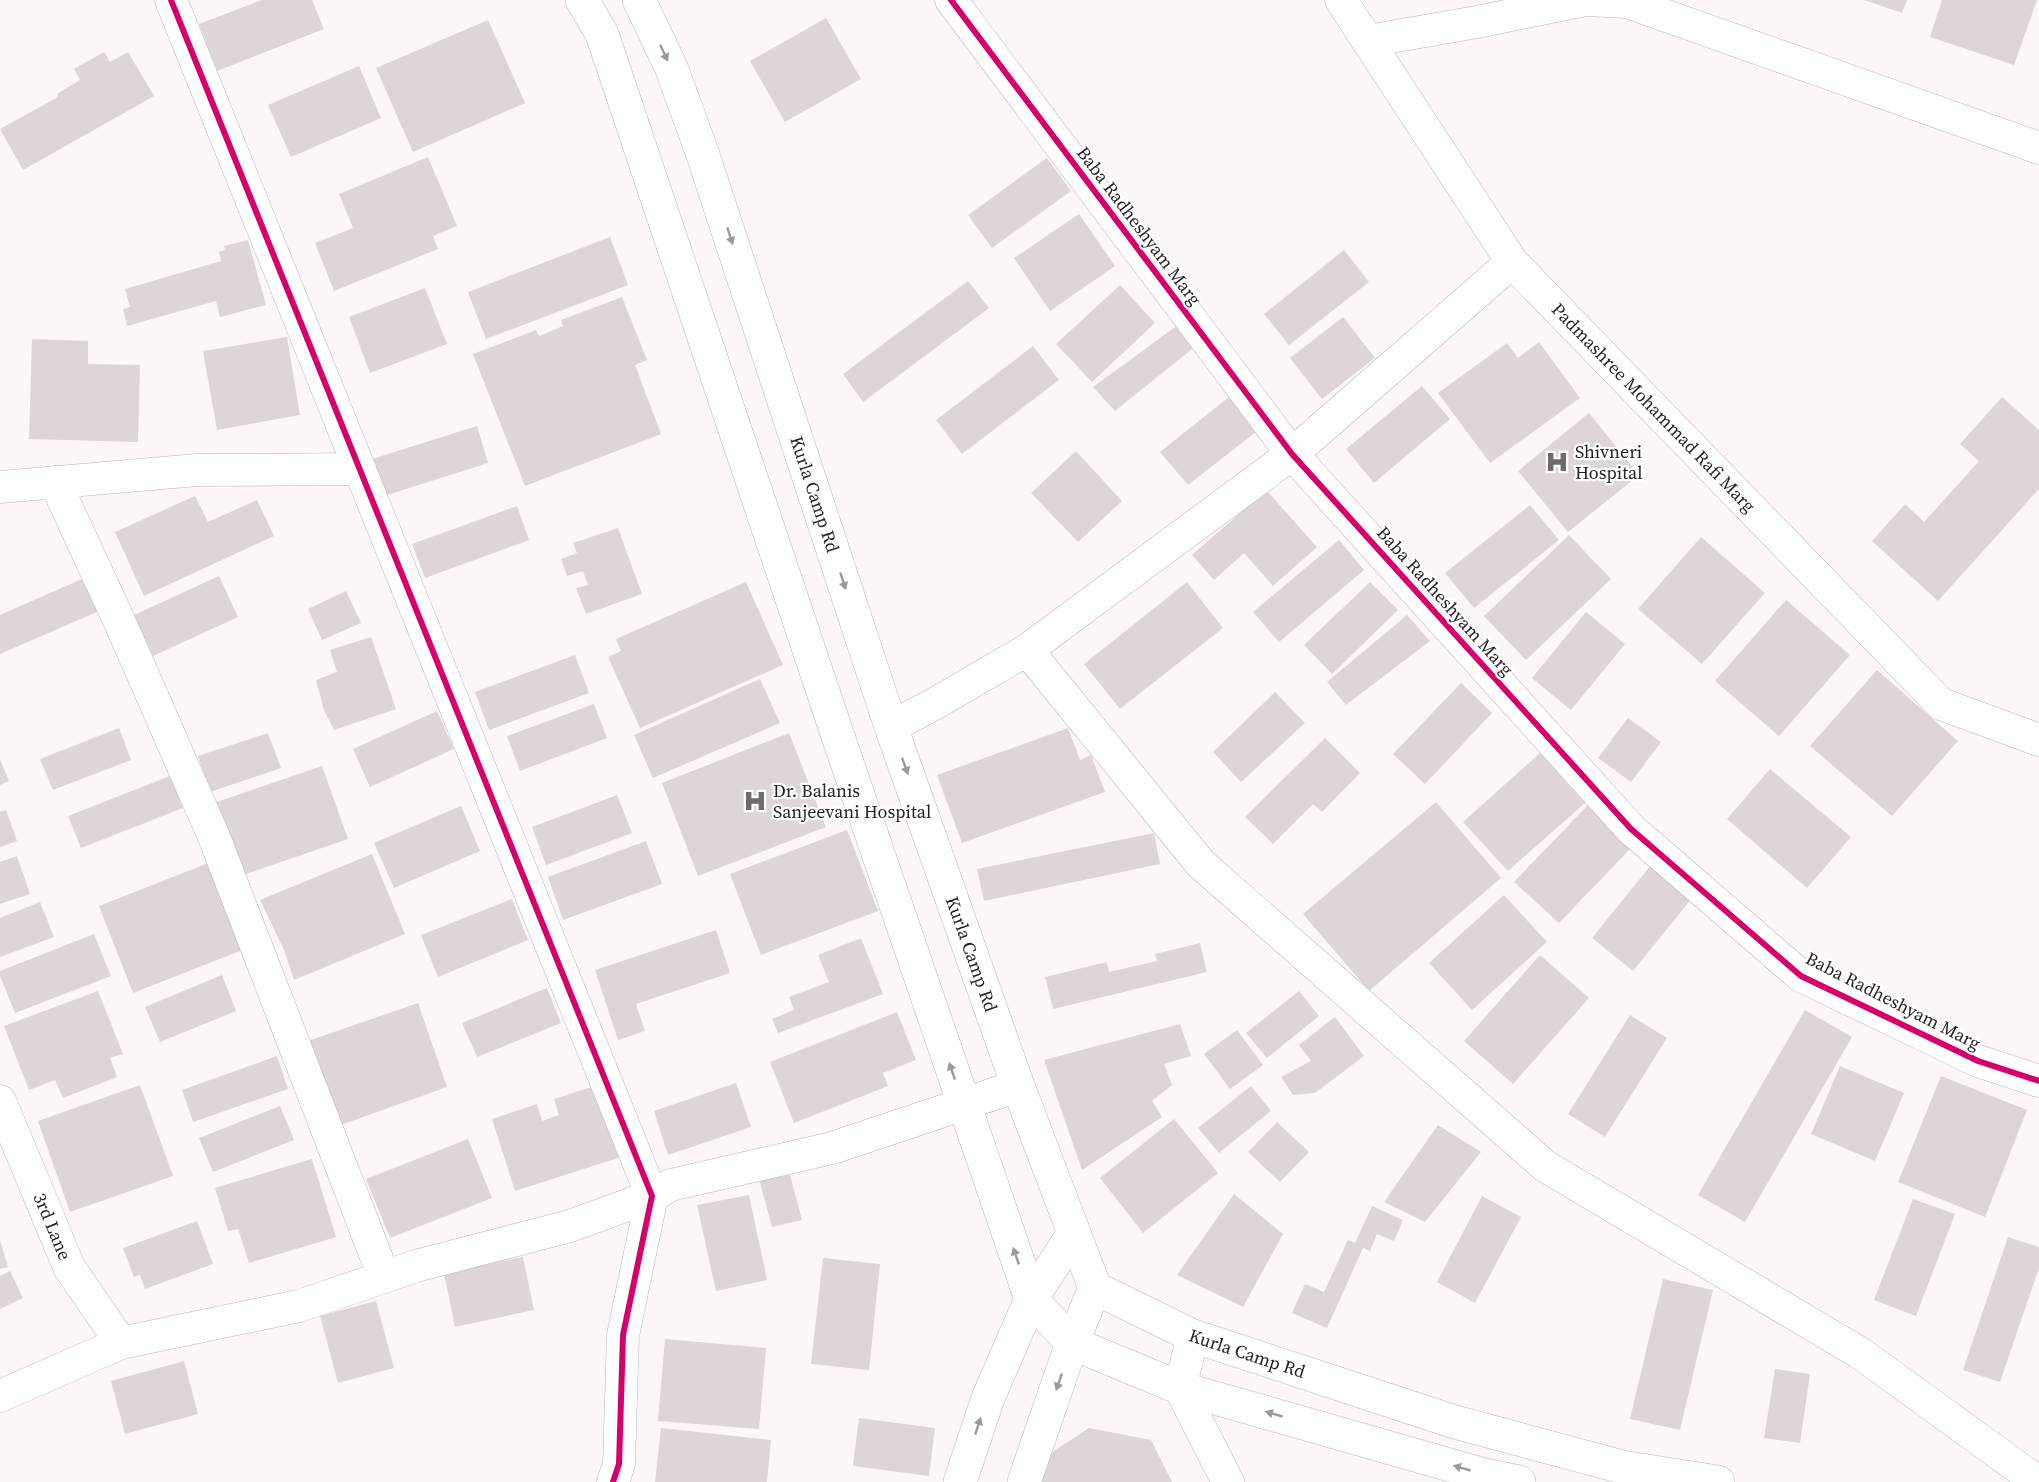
<svg xmlns="http://www.w3.org/2000/svg" width="2039" height="1482" viewBox="0 0 2039 1482" font-family="'Source Serif 4',serif">
  <style>
    .building { fill: #ddd5d8 }
    .lines { fill: none; stroke-linecap: round; stroke-linejoin: round }
    .street-casing { stroke: #bbb5b9; stroke-width: 33 }
    .secondary-casing { stroke: #bbb5b9; stroke-width: 34 }
    .street { stroke: #fffefe; stroke-width: 32 }
    .secondary { stroke: #fffefe; stroke-width: 33 }
    .cycleway-casing { stroke: #fff; stroke-width: 10 }
    .cycleway { stroke: #d6006c; stroke-width: 6 }
    .oneway { fill: #9d999b }
    .labels { text-anchor: middle; stroke-width: 4.5; stroke-linejoin: round; paint-order: stroke }
    .street-label { font-size: 18px; fill: #251d23; stroke: #fff }
    .poi-label { font-size: 18px; fill: #251d23; stroke: #fff; text-anchor: start }
  </style>
  <rect width="100%" height="100%" fill="#fcf6fa"/>
  <!-- building -->
  <path class="building" d="M262,0h50l12,29 -107,42 -18,-47z
    M1864,0h43l-5,13z
    M1942,0h95l-23,65 -84,-28z
    M826,18l35,61 -76,43 -35,-61z
    M488,20l37,83 -112,49 -37,-84z
    M104,52l6,10 18,-10 26,44 -131,74 -23,-41 58,-32 -1,-3 23,-14 -6,-11z
    M359,66l22,52 -90,39 -23,-52z
    M428,157l29,69 -24,10 5,13 -104,42 -19,-48 38,-15 -14,-34z
    M1047,158l24,33 -79,57 -24,-33z
    M1079,214l36,52 -65,45 -36,-53z
    M610,237l18,48 -142,54 -18,-47z
    M248,240l18,65 -46,12 -4,-16 -89,25 -4,-17 7,-2 -5,-18 96,-28 -2,-9 6,-2 -1,-4z
    M1344,250l25,32 -80,63 -25,-31z
    M968,281l21,27 -126,94 -20,-28z
    M1120,285l35,38 -63,59 -36,-38z
    M425,288l22,56 -77,29 -21,-56z
    M622,297l25,63 -12,5 26,69 -136,52 -52,-132 63,-24 3,6 24,-10 -2,-6z
    M1343,317l32,41 -53,41 -32,-41z
    M1182,322l15,23 -82,66 -22,-24z
    M287,337l13,78 -83,15 -14,-79z
    M32,339l56,2v23l52,1 -2,77 -109,-3z
    M1539,342l41,56 -90,65 -52,-70 69,-50 11,15z
    M1033,346l26,34 -97,74 -26,-34z
    M1422,386l28,33 -76,64 -28,-34z
    M1229,397l28,34 -69,54 -28,-33z
    M2002,397l37,33v59l-101,112 -66,-60 33,-37 19,18 55,-61 -19,-17z
    M1589,413l50,62 -71,57 -50,-61z
    M477,426l11,37 -104,33 -12,-37z
    M1076,451l46,50 -44,41 -47,-49z
    M1266,490l51,57 -44,39 -29,-33 -30,27 -22,-25z
    M195,496l13,26 49,-22 17,36 -130,60 -29,-64z
    M1530,505l29,35 -85,68 -29,-35z
    M517,506l12,34 -104,38 -13,-34z
    M618,528l24,66 -56,20 -10,-26 12,-3 -5,-14 -16,5 -6,-17 16,-6 -4,-10z
    M1569,535l42,44 -85,81 -42,-44z
    M1701,537l64,56 -63,71 -64,-55z
    M1339,540l25,30 -85,72 -26,-30z
    M91,575l15,33 -106,46v-39z
    M219,576l19,41 -85,39 -19,-41z
    M746,582l37,83 -143,63 -32,-71 13,-6 -5,-12z
    M1187,582l36,46 -103,81 -36,-45z
    M1370,582l28,28 -66,64 -28,-29z
    M346,591l15,32 -39,17 -14,-31z
    M1786,600l64,55 -71,81 -64,-55z
    M1586,612l39,32 -54,66 -39,-32z
    M1407,615l23,26 -84,64 -19,-23z
    M371,637l25,72 -62,21 -10,-20 -8,-30 21,-8 -7,-22z
    M575,655l14,38 -100,37 -14,-38z
    M1877,670l81,71 -66,75 -82,-70z
    M760,679l20,44 -127,55 -19,-43z
    M1461,683l31,30 -67,71 -32,-30z
    M1275,692l30,31 -64,59 -28,-30z
    M594,704l13,34 -87,33 -13,-35z
    M437,711l17,38 -84,38 -17,-38z
    M1628,718l33,24 -30,40 -33,-24z
    M119,728l12,32 -78,30 -13,-31z
    M1068,728l12,32 11,-5 14,37 -143,51 -25,-68z
    M268,733l13,35 -71,24 -12,-36z
    M789,733l37,94 -128,49 -36,-93z
    M1325,738l35,35 -38,39 -9,-8 -40,40 -28,-27z
    M1540,753l45,50 -77,68 -45,-49z
    M0,759l9,22 -9,4z
    M322,766l26,73 -108,37 -26,-73z
    M1770,769l81,68 -44,51 -80,-69z
    M170,776l13,32 -102,40 -13,-32z
    M617,795l15,38 -86,32 -14,-38z
    M1436,802l65,76 -132,113 -66,-77z
    M1589,804l44,42 -74,77 -45,-41z
    M461,806l19,45 -86,37 -20,-45z
    M6,810l11,31 -17,6v-35z
    M847,830l31,81 -117,44 -31,-81z
    M1154,833l6,31 -176,37 -7,-32z
    M646,841l16,43 -99,36 -15,-43z
    M372,854l33,80 -111,46 -10,-30 -24,-50z
    M17,856l13,38 -30,10v-42z
    M211,862l34,87 -112,44 -34,-87z
    M1651,865l41,33 -59,73 -41,-33z
    M1504,895l43,47 -75,68 -43,-47z
    M512,899l16,41 -90,37 -17,-42z
    M40,902l14,35 -54,20v-39z
    M716,930l14,43 -94,31 9,27 -27,9 -23,-70z
    M94,934l17,42 -96,37 -15,-37v-5z
    M861,938l22,56 -105,39 -6,-14 22,-9 -5,-13 40,-15 -11,-27z
    M1200,943l7,29 -154,37 -8,-32 62,-15 2,10 48,-11 -2,-7z
    M1540,955l49,43 -76,86 -49,-43z
    M222,975l14,36 -76,31 -15,-35z
    M547,988l14,35 -84,34 -15,-34z
    M98,991l25,63 -13,4 7,19 -54,21 -8,-18 -26,10 -25,-64z
    M1299,991l20,25 -52,42 -21,-25z
    M418,1003l29,84 -109,39 -30,-85z
    M1805,1010l47,27 -107,185 -47,-27z
    M897,1012l19,48 -33,13 5,13 -94,37 -24,-61z
    M1630,1015l37,23 -62,99 -37,-23z
    M1335,1017l29,39 -49,37 -22,2 -12,-18 30,-16 -12,-16z
    M1180,1024l11,32 -27,8 8,21 -20,16 10,16 -80,53 -38,-110z
    M1237,1030l26,35 -33,24 -26,-35z
    M277,1056l11,33 -95,33 -11,-32z
    M1840,1066l64,27 -29,68 -64,-27z
    M1941,1076l86,34 -42,107 -87,-35z
    M604,1083l23,72 -112,36 -23,-72 45,-15 5,17 17,-6 -5,-16z
    M736,1083l15,44 -83,28 -14,-44z
    M140,1085l33,91 -103,36 -32,-91z
    M1251,1086l20,25 -52,42 -21,-25z
    M280,1106l14,34 -81,32 -14,-34z
    M1174,1119l44,54 -75,60 -43,-55z
    M1277,1122l32,30 -29,30 -32,-30z
    M1438,1125l43,27 -56,70 -41,-20z
    M468,1139l24,59 -102,40 -24,-59z
    M312,1159l24,78 -87,26 -11,-34 -10,2 -13,-43z
    M789,1171l13,49 -30,7 -13,-48z
    M1234,1194l49,40 -40,73 -66,-32z
    M749,1195l18,85 -51,11 -19,-86z
    M1482,1196l39,21 -46,86 -38,-21z
    M1913,1199l42,15 -39,102 -42,-16z
    M1372,1206l31,14 -9,21 -17,-7 -7,17 -7,-3 -36,80 -35,-15 13,-29 19,8 24,-52 7,3z
    M197,1221l16,43 -68,25 -5,-14 -6,2 -11,-29z
    M2008,1237l31,10v21l-39,114 -37,-12z
    M0,1240l8,27 -8,2z
    M523,1257l11,53 -79,17 -11,-54z
    M823,1258l57,6 -11,106 -58,-6z
    M10,1271l13,27 -23,11v-33z
    M1663,1279l50,11 -33,140 -50,-11z
    M376,1301l18,67 -56,15 -18,-67z
    M665,1339l101,9 -7,81 -101,-8z
    M184,1361l14,53 -73,20 -14,-53z
    M1775,1369l35,5 -10,69 -36,-5z
    M859,1418l76,10 -6,48 -76,-10z
    M661,1428l110,12 -4,42h-112z
    M1089,1428l62,12 21,42h-134l4,-23z"/>
  <g class="lines">
    <!-- street casing -->
    <g class="street-casing">
      <g id="street">
        <path d="M171,0l481,1196 -29,139 -4,129 -6,18"/>
        <path d="M951,0l341,454 339,375 170,147 177,85 61,20"/>
        <path id="s1" d="M1341,0l171,262 429,442 98,36"/>
        <path d="M1368,41l109,-19 108,-22 42,2 412,146"/>
        <path d="M55,482l67,145 92,210 170,440"/>
        <path d="M0,487l197,-17 163,-1"/>
        <path d="M1027,650l174,214 344,302 315,187 178,129"/>
        <path d="M891,727l45,-24 91,-53 265,-196 220,-192"/>
        <path id="s2" d="M0,1101l69,166 52,76"/>
        <path d="M1193,1336l-13,52 48,94"/>
        <path d="M0,1396l121,-53 178,-37 117,-40 154,-40 82,-30 19,-11 161,-37 186,-62"/>
      </g>
    </g>
    <!-- secondary casing -->
    <g class="secondary-casing">
      <g id="secondary">
        <path d="M582,0l20,34 241,717 188,548 41,44 108,45 305,87 34,7"/>
        <path id="s3" d="M639,0l32,67 31,85 189,575 127,359 77,202 98,48 262,86 167,45 96,15"/>
        <path d="M960,1482l28,-84 43,-99 43,-66"/>
        <path d="M1024,1482l48,-139 23,-55"/>
      </g>
    </g>
    <!-- street -->
    <use href="#street" class="street"/>
    <!-- secondary -->
    <use href="#secondary" class="secondary"/>
    <!-- cycleway casing -->
    <g class="cycleway-casing">
      <path id="cycleway" d="M171,0l481,1196 -29,139 -4,129 -6,18
        M951,0l341,454 339,375 170,147 177,85 61,20"/>
    </g>
    <!-- cycleway -->
    <use href="#cycleway" class="cycleway"/>
  </g>
  <!-- one-way arrows -->
  <defs><path id="oneway-solid" d="M-6-.8H1V-3.2L6.5 0L1 3.2V.8H-6Z" transform="scale(1.5)"/></defs>
  <g class="oneway">
    <use href="#oneway-solid" transform="translate(664 53) rotate(65)"/>
    <use href="#oneway-solid" transform="translate(730 236) rotate(72)"/>
    <use href="#oneway-solid" transform="translate(843 581) rotate(72)"/>
    <use href="#oneway-solid" transform="translate(905 766) rotate(70)"/>
    <use href="#oneway-solid" transform="translate(952 1071) rotate(-109)"/>
    <use href="#oneway-solid" transform="translate(1016 1256) rotate(-109)"/>
    <use href="#oneway-solid" transform="translate(1059 1382) rotate(109)"/>
    <use href="#oneway-solid" transform="translate(1274 1414) rotate(-164)"/>
    <use href="#oneway-solid" transform="translate(978 1426) rotate(-72)"/>
    <use href="#oneway-solid" transform="translate(1462 1468) rotate(-164)"/>
  </g>
  <!-- icons -->
  <defs>
    <g id="hospital-bare" transform="scale(1.8)"><path d="M-5-5h3v3.5h4V-5h3V5h-3V1.5h-4V5h-3Z" fill="#70696e" stroke="#fff" stroke-width="2.5" paint-order="stroke"/></g>
  </defs>
  <g fill-rule="evenodd">
    <use href="#hospital-bare" x="1557" y="462"/>
    <use href="#hospital-bare" x="755" y="801"/>
  </g>
  <g class="labels">
    <!-- street labels -->
    <g class="street-label">
      <text transform="translate(1139 226) rotate(53)" y="6">Baba Radheshyam Marg</text>
      <text dy="6" stroke="none"><textPath href="#s1" startOffset="516">Padmashree Mohammad Rafi Marg</textPath></text>
      <text dy="6" stroke="none"><textPath href="#s3" startOffset="525">Kurla Camp Rd</textPath></text>
      <text transform="translate(1445 601) rotate(48)" y="6">Baba Radheshyam Marg</text>
      <text dy="6" stroke="none"><textPath href="#s3" startOffset="1011">Kurla Camp Rd</textPath></text>
      <text transform="translate(1893 1001) rotate(27)" y="6">Baba Radheshyam Marg</text>
      <text dy="6" stroke="none"><textPath href="#s2" startOffset="136">3rd Lane</textPath></text>
      <text dy="6" stroke="none"><textPath href="#s3" startOffset="1533">Kurla Camp Rd</textPath></text>
    </g>
    <!-- poi labels -->
    <g class="poi-label">
      <text x="1575" y="458">Shivneri<tspan x="1575" dy="21">Hospital</tspan></text>
      <text x="773" y="797">Dr. Balanis<tspan x="773" dy="21">Sanjeevani Hospital</tspan></text>
    </g>
  </g>
</svg>
